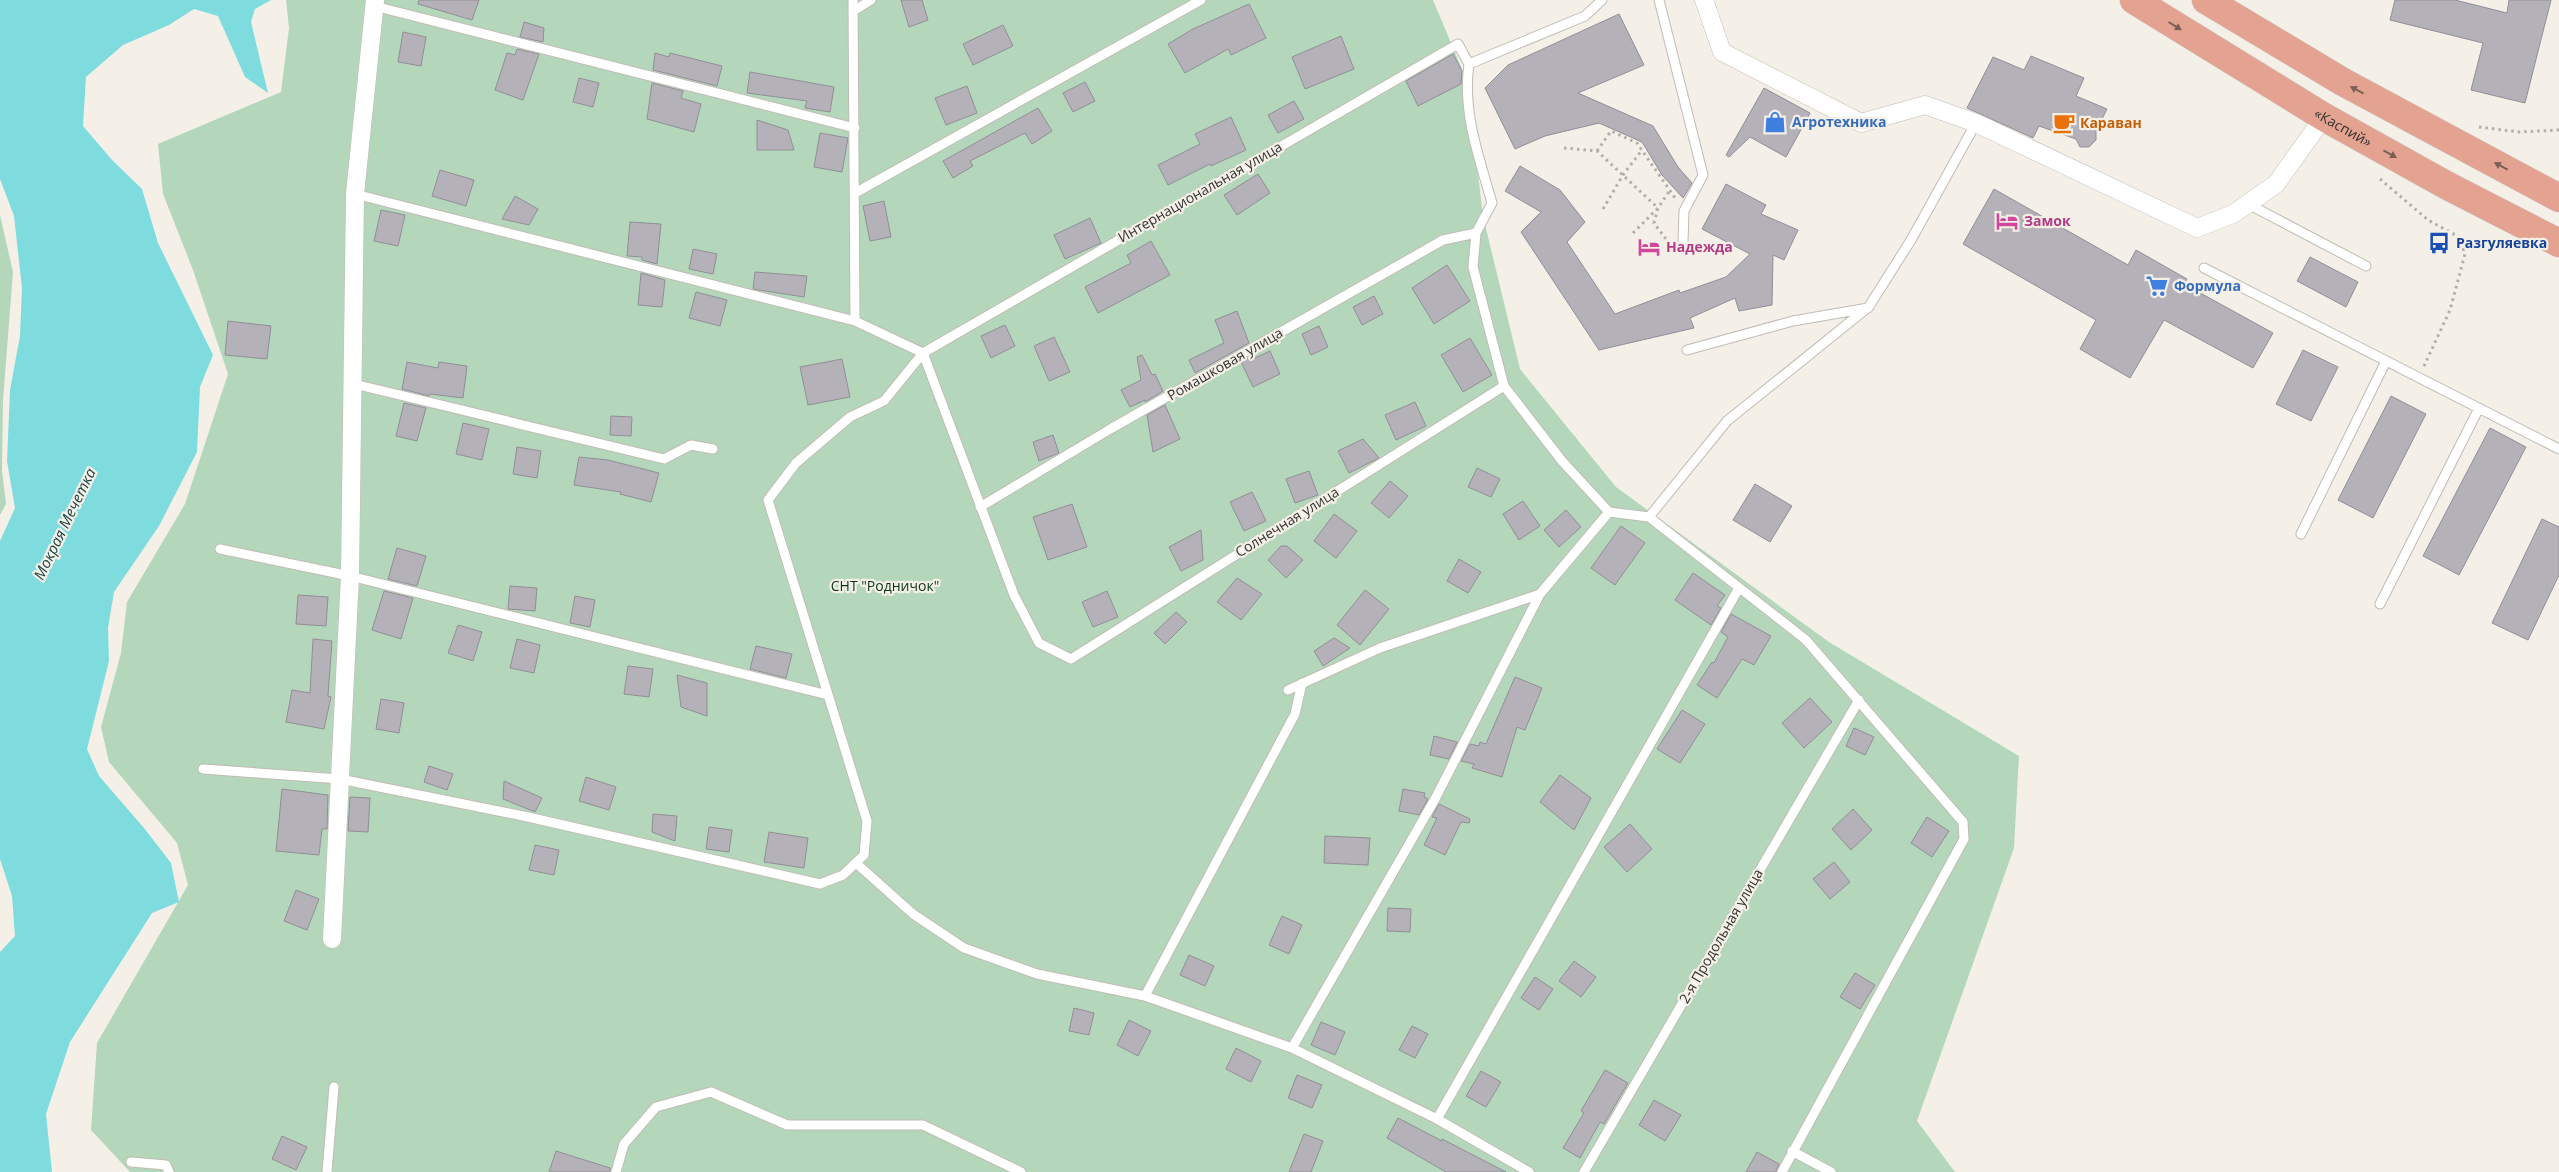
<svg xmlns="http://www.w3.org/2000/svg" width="2559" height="1172" viewBox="0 0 2559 1172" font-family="'Open Sans',sans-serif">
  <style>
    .green { fill: #b4d7bb }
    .water { fill: #7edcdf }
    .building { fill: #b5b1b9; stroke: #918e96 }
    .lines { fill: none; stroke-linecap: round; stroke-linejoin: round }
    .service-casing { stroke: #c0bcb4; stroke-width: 11 }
    .minor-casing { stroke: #c0bcb4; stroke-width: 19 }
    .trunk-casing { stroke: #cececd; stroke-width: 29 }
    .path { stroke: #b2afa9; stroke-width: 3; stroke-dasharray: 2.5 4; stroke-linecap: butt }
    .service { stroke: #fff; stroke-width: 9 }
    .minor { stroke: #fff; stroke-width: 18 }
    .trunk { stroke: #e4a290; stroke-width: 28 }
    .oneway { fill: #7a5f56 }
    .labels { text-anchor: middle; stroke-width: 4.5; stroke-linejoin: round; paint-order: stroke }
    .shop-label { font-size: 14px; font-weight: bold; fill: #366cbe; stroke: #f4f0e8; text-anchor: start }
    .food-label { font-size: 14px; font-weight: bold; fill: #c56008; stroke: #f4f0e8; text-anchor: start }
    .street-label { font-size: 14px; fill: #34332f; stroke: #f4f0e8 }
    .hotel-label { font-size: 14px; font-weight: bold; fill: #b23c85; stroke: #f4f0e8; text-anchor: start }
    .transit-label { font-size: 14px; font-weight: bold; fill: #164399; stroke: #f4f0e8; text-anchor: start }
    .park-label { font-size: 14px; fill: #093719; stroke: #f4f0e8 }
    .water-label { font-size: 15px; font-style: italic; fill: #174345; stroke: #f4f0e8 }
  </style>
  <rect width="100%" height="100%" fill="#f4f0e8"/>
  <!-- green -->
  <path class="green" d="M286,0h1147l34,81 16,135 37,153 96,118 213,155 190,114 -5,92 -97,273 38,51h-1825l-39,-42 6,-87 91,-158 -11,-42 -68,-81 -8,-35 20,-74 6,-51 58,-98 43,-130 -35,-104 -30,-76 -5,-50 123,-52 8,-64z
    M0,215l13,57 -10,128 -1,71 4,33 -6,11z"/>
  <!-- water -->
  <path class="water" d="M0,0h271l-16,9 -4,13 17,71 -23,-16 -27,-61 -24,-7 -25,16 -46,20 -37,32 -3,49 29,34 30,29 16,54 55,112 -13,32 -3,65 -38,74 -45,66 -6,36 1,33 -22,88 12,27 45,52 27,35 8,39 -27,11 -82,129 -24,72 6,58h-52v-220l15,-16 -3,-40 -12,-37v-318l15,-33 -8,-47 3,-71 10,-54 2,-48 -8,-72 -14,-37z"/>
  <!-- building -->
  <path class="building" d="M419,0h60l-7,20 -54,-16z
    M901,0h21l6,20 -19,7z
    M2395,0h60l52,13 2,-13h42l-26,103 -54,-13 12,-47 -93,-23z
    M1249,4l17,34 -35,17 -3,-6 -43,24 -17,-29 25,-15z
    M1619,14l25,51 -66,28 75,33 25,41 14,16 -9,15 -21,-23 -20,-33 -43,-19 -54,13 -30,13 -30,-61 23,-23z
    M524,22l20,6 -1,14 -23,-5z
    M1003,25l10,21 -40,19 -10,-21z
    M403,32l23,5 -5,29 -23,-4z
    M1341,36l13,33 -49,20 -13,-32z
    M517,49l22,5 -16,46 -28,-10 12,-37 8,2z
    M655,53l14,4 1,-4 52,13 -5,20 -64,-16z
    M1453,54l9,17 -1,13 -43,22 -12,-25z
    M2031,56l53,22 -8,18 31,13 -11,22v9l-7,7h-9l-4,-8 -37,-13 -6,12 -66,-30 26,-51 31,13z
    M750,72l84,15 -4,25 -25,-4 2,-7 -60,-8z
    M579,78l20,5 -6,24 -20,-5z
    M1085,82l10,19 -22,11 -10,-19z
    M652,83l31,8 -2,7 20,6 -7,28 -47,-13z
    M967,86l10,27 -31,12 -11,-27z
    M1764,88l46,25 -24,44 -36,-20 -21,20 -3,-2z
    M1294,101l10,18 -26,14 -10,-18z
    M1038,108l14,23 -20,13 -7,-11 -55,28 3,5 -20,12 -10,-17z
    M1231,117l15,33 -35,16 -1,-2 -42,21 -10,-20 42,-21 -5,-10z
    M757,120l31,10 6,20h-37z
    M820,133l28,5 -6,34 -28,-5z
    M1520,166l40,24 25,32 -18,20 48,72 64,-24 1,3 46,-16 24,-23 -48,-25 24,-45 40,21 -5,9 37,16 -14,30 -11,-5 -1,50 -33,6 -4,-13 -45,20 4,10 -95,22 -78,-118 20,-20 -36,-21z
    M440,170l34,10 -8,26 -34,-10z
    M1258,174l12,19 -33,22 -13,-20z
    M1994,189l134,76 8,-15 51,29 -3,5 89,49 -20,35 -89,-48 -34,58 -50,-29 16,-29 -133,-76z
    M515,196l23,13 -9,16 -27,-6z
    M884,201l7,36 -21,4 -7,-35z
    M381,210l24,5 -7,31 -24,-5z
    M1090,218l11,25 -36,16 -11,-24z
    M630,222l31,2 -4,40 -15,-4v-3l-15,-1z
    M1151,241l19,34 -72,38 -13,-26 46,-24 -4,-8z
    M693,249l24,5 -4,20 -24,-5z
    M2310,257l48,25 -12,25 -49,-26z
    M1447,265l23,36 -36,23 -22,-36z
    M755,272l52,4 -3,21 -51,-8z
    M641,273l24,7 -3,27 -24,-2z
    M696,292l31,8 -7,26 -31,-8z
    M1374,296l9,18 -21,11 -9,-18z
    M1237,311l12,32 -54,30 -6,-13 35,-17 -9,-23z
    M228,321l43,5 -4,33 -42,-4z
    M1005,325l10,21 -24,12 -10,-22z
    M1319,326l9,21 -17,8 -9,-21z
    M1054,337l16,35 -21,9 -15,-35z
    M1470,338l22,37 -29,17 -22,-37z
    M2303,350l35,17 -27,54 -35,-17z
    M1270,351l10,23 -27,13 -12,-25 12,-7 2,3z
    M1142,355l10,20 3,-1 8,17 -18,11v-2l-15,7 -9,-17 20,-10 -4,-23z
    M842,359l8,38 -42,8 -8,-38z
    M407,362l31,6 1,-6 28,4 -4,32 -33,-4 -1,2 -27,-7z
    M2391,396l35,18 -53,104 -35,-18z
    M1415,402l11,24 -30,14 -11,-25z
    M404,403l22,5 -9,33 -21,-5z
    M1165,405l15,34 -27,13 -6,-37z
    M611,416l21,1 -1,19 -21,-1z
    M463,423l26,6 -7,31 -26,-6z
    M2490,428l36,19 -67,128 -36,-19z
    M1053,435l6,18 -20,8 -6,-19z
    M1363,439l16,19 -30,15 -11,-22z
    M517,447l24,4 -4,27 -24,-4z
    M579,457l29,3 51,13 -8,29 -31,-8 1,-2 -47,-7z
    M1477,468l23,11 -9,18 -23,-10z
    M1309,471l9,24 -23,8 -9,-24z
    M1390,481l18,15 -19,22 -18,-15z
    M1755,484l37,22 -22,36 -37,-22z
    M1252,492l14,29 -22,10 -14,-29z
    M1523,501l17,25 -21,14 -16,-26z
    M1072,504l15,43 -39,13 -15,-43z
    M1566,510l15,17 -22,20 -15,-17z
    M1334,514l23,17 -21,27 -22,-17z
    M2542,519l17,8v48l-31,65 -36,-17z
    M1621,526l24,17 -30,42 -24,-17z
    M1201,530l2,30 -22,11 -12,-24z
    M1281,546h6l16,14 -17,18 -18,-18z
    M397,548l29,8 -9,30 -29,-7z
    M1459,559l22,13 -13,21 -21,-12z
    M1693,573l32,22 -8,11 4,2 -10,17 -36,-25z
    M1237,578l25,16 -21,26 -24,-18z
    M510,586l27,2 -2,23 -27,-2z
    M1365,590l24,19 -29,36 -23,-20z
    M384,591l29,7 -12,41 -29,-9z
    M1107,591l11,26 -25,10 -11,-25z
    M298,595l30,2 -2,29 -30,-2z
    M575,596l20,4 -5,27 -20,-4z
    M1176,612l11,10 -22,22 -11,-11z
    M1731,614l40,22 -17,29 -12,-6 -25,39 -20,-13 15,-23 2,1 14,-26 -7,-5z
    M458,625l24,7 -9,29 -25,-8z
    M1334,638l16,10 -27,18 -9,-15z
    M313,639l19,2 -4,55 3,1 -7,32 -38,-7 6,-32 18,3z
    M517,639l23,6 -6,28 -24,-5z
    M756,646l36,8 -6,24 -36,-9z
    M628,666l25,3 -4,28 -25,-3z
    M677,675l30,8v33l-26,-9z
    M1515,677l27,11 -17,42 -8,-3 -15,50 -30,-9 2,-4 -13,-3 9,-17 9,2 1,-4 6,2z
    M1810,698l22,24 -28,26 -22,-25z
    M381,699l23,4 -5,30 -23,-4z
    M1682,710l23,14 -25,39 -23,-14z
    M1854,728l20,9 -9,18 -19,-9z
    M1434,736l23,6 -8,17 -19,-4z
    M429,766l24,8 -6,16 -23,-8z
    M1560,775l31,23 -17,32 -34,-28z
    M586,777l30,10 -7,23 -30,-9z
    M504,781l38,17 -7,14 -32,-13z
    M282,789l46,6 -1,34h-5l-3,26 -43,-4z
    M1403,789l22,4 -1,4 4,2 -9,16 -20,-4z
    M350,797l20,1 -2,34 -20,-1z
    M1439,804l31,15 -1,4 -8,-1 -16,33 -21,-10 13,-27 -5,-1z
    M1853,809l19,21 -21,20 -19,-21z
    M653,814l24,2 -2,25 -23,-9z
    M1927,817l22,14 -17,26 -21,-14z
    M1630,824l22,25 -25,23 -23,-25z
    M709,827l23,3 -3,22 -23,-3z
    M769,832l39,6 -4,30 -40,-6z
    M1325,836l45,2 -2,27 -44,-2z
    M535,845l24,5 -5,25 -25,-5z
    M1834,862l16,20 -20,17 -17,-20z
    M296,890l23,9 -12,31 -23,-9z
    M1388,908l23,1 -1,23 -23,-1z
    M1282,916l20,9 -13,29 -20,-9z
    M1189,955l25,11 -9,20 -25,-11z
    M1574,961l22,16 -15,20 -22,-16z
    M1855,973l20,12 -15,24 -20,-12z
    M1535,977l18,12 -14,21 -18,-12z
    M1074,1008l20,5 -5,22 -20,-4z
    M1129,1020l22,11 -13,25 -21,-11z
    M1321,1022l24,10 -10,23 -24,-10z
    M1412,1026l16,8 -13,24 -16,-8z
    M1236,1048l25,13 -10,21 -25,-13z
    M1605,1070l23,13 -24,41 -4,-2 -20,36 -17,-10 21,-35 -3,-2z
    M1481,1071l20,11 -15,25 -20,-11z
    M1297,1075l25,10 -10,23 -24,-10z
    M1654,1100l27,15 -16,26 -26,-16z
    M1398,1118l44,23v-2l64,33h-60l-59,-34z
    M1304,1134l19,7 -12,31h-22z
    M282,1136l25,11 -11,23 -24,-11z
    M556,1151l54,17v4h-61z
    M1757,1152l22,12 -3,8h-30z"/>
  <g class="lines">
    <!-- service casing -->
    <g class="service-casing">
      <path id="service" d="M853,0l2,321 68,32 91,242 25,48 32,16 433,-273
        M1659,0l44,175 -19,36 -1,31
        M374,6l481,122
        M855,10l16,-10
        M1469,64c-7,48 10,93 23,139l-16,30 -3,34 31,119 58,75 47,51 40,5 157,123 157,182 1,17 -182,333
        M1469,64l116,-48 17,-16
        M855,193l346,-193
        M355,194l500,127
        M2248,204l118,62
        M2204,268l355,181
        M1687,350l106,-29 75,-13 43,-68 65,-117
        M354,384l310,75 27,-14 22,4
        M980,507l132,-79 331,-188 33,-7
        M1649,517l78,-96 139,-112
        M2301,534l85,-173
        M220,549l130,27 478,119
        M2380,604l99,-196
        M1288,690l92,-42 160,-54 69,-82
        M203,769l137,10 188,38 292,67 23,-9 21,-20 3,-34 -99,-321 28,-37 54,-46 34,-16 39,-48 535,-309 11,20
        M856,863l57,51 51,34 73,26 108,22 147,52 145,71 92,53
        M1145,996l150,-282 7,-31
        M1292,1048l143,-249 105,-205
        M1437,1119l302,-531
        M1792,1151l39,21
        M131,1162l35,3 3,7
        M327,1172l7,-85
        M616,1172l8,-28 32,-37 55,-15 76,33h136l98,47
        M1584,1172l275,-472"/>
    </g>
    <!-- minor casing -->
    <g class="minor-casing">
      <path id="minor" d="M1704,0l18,52 139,71 64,-18 51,18 221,105 36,-14 43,-30 48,-67
        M332,939l18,-363 5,-382 20,-194"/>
    </g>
    <!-- trunk casing -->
    <g class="trunk-casing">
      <g id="trunk">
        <path id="s1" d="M2134,0l190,117 122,68 113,58"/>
        <path d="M2206,0l137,82 216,116"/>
      </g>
    </g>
    <!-- path -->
    <path class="path" d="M2479,127l40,5 40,-2
      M1564,148l33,3 61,57 -4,15 14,19
      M1597,151l14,-20 26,12 38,55
      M2380,179l48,41 31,17 6,17 -15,56 -26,56
      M1603,209l20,-34 19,-25
      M1633,233l25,-25 12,-18"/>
    <!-- service -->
    <use href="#service" class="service"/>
    <!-- minor -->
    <use href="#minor" class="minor"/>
    <!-- trunk -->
    <use href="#trunk" class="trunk"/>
  </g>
  <!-- one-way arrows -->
  <defs><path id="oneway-solid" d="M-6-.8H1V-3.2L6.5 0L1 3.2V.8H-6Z" transform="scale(1.25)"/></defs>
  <g class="oneway">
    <use href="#oneway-solid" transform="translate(2175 26) rotate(32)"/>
    <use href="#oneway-solid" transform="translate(2357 90) rotate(-152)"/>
    <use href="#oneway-solid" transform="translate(2390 154) rotate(29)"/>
    <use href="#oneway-solid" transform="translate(2501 166) rotate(-152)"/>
  </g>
  <!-- icons -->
  <defs>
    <g id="shop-bare" transform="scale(1.725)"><path d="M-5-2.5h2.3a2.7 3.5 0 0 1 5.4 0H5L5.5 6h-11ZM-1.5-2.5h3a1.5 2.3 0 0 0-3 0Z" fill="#3f7fe0" stroke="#f4f0e8" stroke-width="2.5" paint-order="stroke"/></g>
    <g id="cafe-bare" transform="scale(1.725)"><path d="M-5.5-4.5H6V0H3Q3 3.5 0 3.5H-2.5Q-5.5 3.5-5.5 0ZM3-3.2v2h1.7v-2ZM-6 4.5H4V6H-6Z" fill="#e8710a" stroke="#f4f0e8" stroke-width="2.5" paint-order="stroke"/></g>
    <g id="hotel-bare" transform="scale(1.725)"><path d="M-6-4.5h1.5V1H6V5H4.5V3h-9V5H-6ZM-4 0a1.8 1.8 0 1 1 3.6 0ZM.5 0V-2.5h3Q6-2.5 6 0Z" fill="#d1479c" stroke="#f4f0e8" stroke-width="2.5" paint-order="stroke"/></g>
    <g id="bus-bare" transform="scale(1.725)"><path d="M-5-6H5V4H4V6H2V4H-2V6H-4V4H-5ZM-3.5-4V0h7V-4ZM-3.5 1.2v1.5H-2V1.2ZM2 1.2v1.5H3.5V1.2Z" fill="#1a4fb4" stroke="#f4f0e8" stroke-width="2.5" paint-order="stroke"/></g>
    <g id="supermarket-bare" transform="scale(1.725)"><path d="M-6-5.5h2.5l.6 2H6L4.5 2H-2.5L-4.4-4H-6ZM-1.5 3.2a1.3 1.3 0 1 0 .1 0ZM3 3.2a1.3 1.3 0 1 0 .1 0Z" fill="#3f7fe0" stroke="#f4f0e8" stroke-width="2.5" paint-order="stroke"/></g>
  </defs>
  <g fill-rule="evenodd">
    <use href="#shop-bare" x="1775" y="122"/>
    <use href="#cafe-bare" x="2064" y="123"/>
    <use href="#hotel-bare" x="2007" y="221"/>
    <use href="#bus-bare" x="2439" y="243"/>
    <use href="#hotel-bare" x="1649" y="247"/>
    <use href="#supermarket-bare" x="2157" y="286"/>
  </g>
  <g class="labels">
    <!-- shop labels -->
    <g class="shop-label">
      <text x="1792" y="127">Агротехника</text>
      <text x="2174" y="291">Формула</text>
    </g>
    <!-- food labels -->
    <g class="food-label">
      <text x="2080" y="128">Караван</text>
    </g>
    <!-- street labels -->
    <g class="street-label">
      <text dy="5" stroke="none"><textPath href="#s1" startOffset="245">«Каспий»</textPath></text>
      <text transform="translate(1200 192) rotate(-30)" y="5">Интернациональная улица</text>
      <text transform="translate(1225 364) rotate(-30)" y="5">Ромашковая улица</text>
      <text transform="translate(1287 522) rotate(-32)" y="5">Солнечная улица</text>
      <text transform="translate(1721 936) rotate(-60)" y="5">2-я Продольная улица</text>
    </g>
    <!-- hotel labels -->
    <g class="hotel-label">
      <text x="2024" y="226">Замок</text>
      <text x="1666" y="252">Надежда</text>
    </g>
    <!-- transit labels -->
    <g class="transit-label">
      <text x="2456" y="248">Разгуляевка</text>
    </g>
    <!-- park labels -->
    <g class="park-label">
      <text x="885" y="591">СНТ "Родничок"</text>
    </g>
    <!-- water labels -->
    <g class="water-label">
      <text transform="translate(65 524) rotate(-64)" y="5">Мокрая Мечетка</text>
    </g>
  </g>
</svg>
